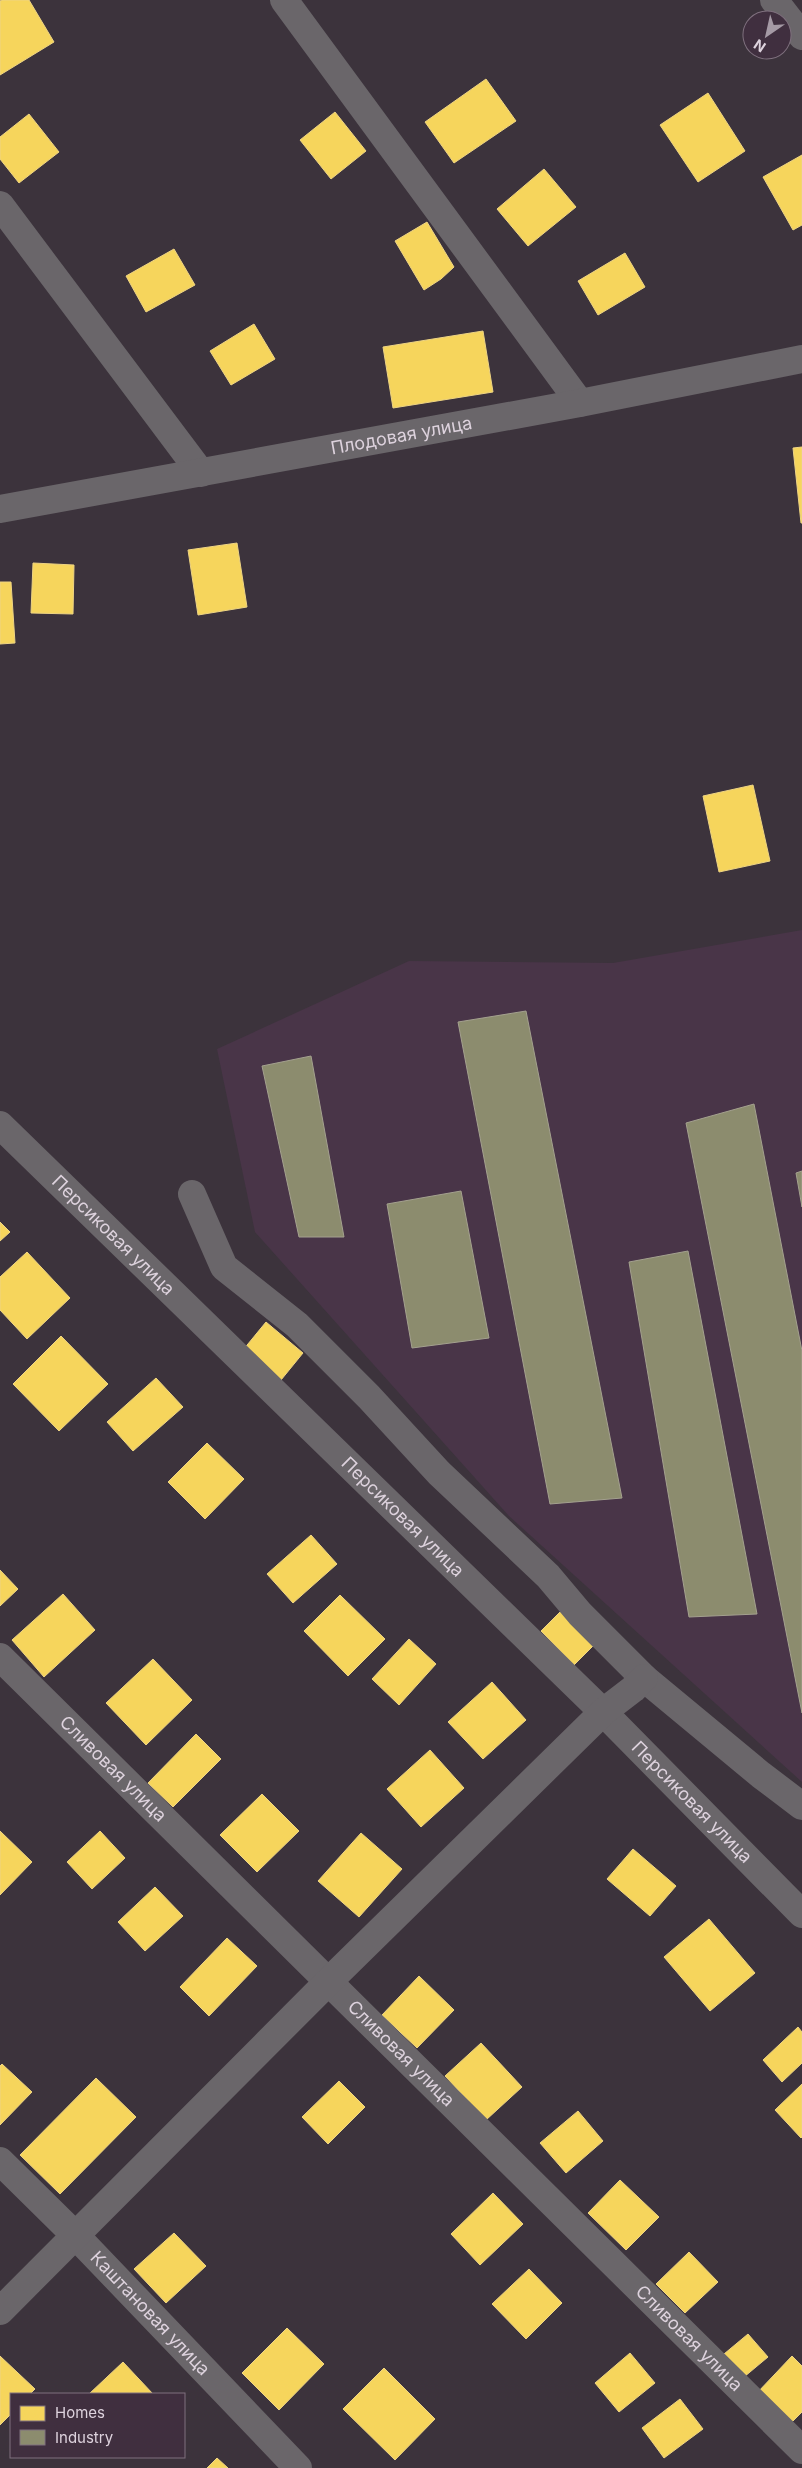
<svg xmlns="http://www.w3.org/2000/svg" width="802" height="2468" viewBox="0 0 802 2468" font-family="Inter,sans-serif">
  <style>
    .built { fill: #493548 }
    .homes { fill: #f6d55c; stroke: #eed483 }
    .industry { fill: #8c8c6e; stroke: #a4a18f }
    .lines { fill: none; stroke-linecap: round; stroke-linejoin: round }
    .minor { stroke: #6a666a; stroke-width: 28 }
    .labels { text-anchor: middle; stroke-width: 5; stroke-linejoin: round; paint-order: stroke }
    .street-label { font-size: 18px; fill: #ddd2dd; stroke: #402f3f }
  </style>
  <rect width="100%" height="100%" fill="#3c333c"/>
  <!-- built -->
  <path class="built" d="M802,930v852l-293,-266 -254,-284 -38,-183 192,-88 204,2z"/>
  <!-- homes -->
  <path class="homes" d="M2,0h27l25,42 -54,33v-74z
    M486,79l30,42 -62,42 -29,-41z
    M708,93l37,58 -47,31 -38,-57z
    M335,112l31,39 -35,28 -31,-39z
    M29,114l30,38 -40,31 -19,-24v-22z
    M802,155v70l-9,5 -30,-53z
    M544,169l32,38 -48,39 -31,-37z
    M427,222l27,45 -13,12 -17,11 -29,-49z
    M174,249l21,36 -49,27 -20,-36z
    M625,253l20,34 -47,28 -20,-34z
    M254,324l21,35 -44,26 -21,-34z
    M483,331l10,61 -100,16 -10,-61z
    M802,447v76h-1l-8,-75z
    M237,543l10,64 -49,8 -10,-65z
    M33,563l41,2 -1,49 -42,-1z
    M0,582h11l4,61 -15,1z
    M753,785l17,76 -51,11 -16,-76z
    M0,1222l10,10 -10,9z
    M27,1252l43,46 -43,41 -27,-29v-33z
    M266,1322l37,31 -22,27 -38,-30z
    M61,1336l47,48 -49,47 -46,-47z
    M156,1378l27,29 -50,44 -26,-29z
    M207,1443l37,36 -39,40 -37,-37z
    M311,1535l26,29 -44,39 -26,-29z
    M0,1570l18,19 -18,17z
    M63,1594l32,36 -51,47 -32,-37z
    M340,1595l45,44 -37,37 -44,-45z
    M570,1602l33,34 -29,29 -33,-34z
    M409,1639l27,25 -37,41 -27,-26z
    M153,1659l39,41 -46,45 -40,-42z
    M492,1682l34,38 -43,39 -35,-37z
    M196,1734l25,25 -48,48 -25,-24z
    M430,1750l34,38 -43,39 -34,-38z
    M262,1794l37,37 -42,41 -37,-37z
    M0,1831l32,31 -32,33z
    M100,1831l25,27 -33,31 -25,-27z
    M361,1833l41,36 -43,48 -41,-36z
    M633,1849l43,37 -26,30 -43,-37z
    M155,1887l28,29 -38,35 -27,-29z
    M709,1919l46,54 -45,38 -46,-54z
    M227,1938l30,28 -48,50 -29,-29z
    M419,1976l35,34 -37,38 -35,-33z
    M798,2027l4,5v31l-20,19 -19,-22z
    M481,2043l41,44 -36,33 -41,-44z
    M2,2064l30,28 -32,33v-59z
    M96,2078l40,39 -76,77 -40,-39z
    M339,2081l26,26 -37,37 -26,-27z
    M802,2084v53l-1,1 -26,-28z
    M578,2111l25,30 -37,32 -26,-30z
    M620,2180l39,37 -33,33 -38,-37z
    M493,2193l30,31 -43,41 -29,-31z
    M174,2233l32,33 -40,37 -32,-34z
    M689,2252l29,30 -33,31 -29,-29z
    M529,2269l33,34 -36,36 -34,-35z
    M287,2328l37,36 -45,46 -37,-37z
    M748,2334l20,23 -24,20 -20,-23z
    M630,2353l25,30 -36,29 -24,-29z
    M0,2356l35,33 -5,5h-19v20l-11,11z
    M792,2356l10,10v46l-12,12 -33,-31z
    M123,2362l30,32h-64z
    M384,2368l51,51 -40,41 -52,-51z
    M680,2399l23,30 -39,29 -22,-30z
    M217,2458l11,10h-21z"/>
  <!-- industry -->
  <path class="industry" d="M526,1011l96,487 -72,6 -92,-482z
    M311,1056l33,181h-45l-37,-171z
    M754,1104l48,247v362l-116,-590z
    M802,1171v36l-6,-34z
    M461,1191l28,147 -77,10 -25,-144z
    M688,1251l69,363 -68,3 -60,-355z"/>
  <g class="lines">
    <!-- minor -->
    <g class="minor">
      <path d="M284,0l296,403"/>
      <path d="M774,0l28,36"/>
      <path d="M0,205l201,268"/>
      <path id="s1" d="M0,509l580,-106 222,-44"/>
      <path id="s2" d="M0,1125l603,587 199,202"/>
      <path d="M192,1194l32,73 73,58 72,72 70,76 109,103 32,38 64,64 117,97 41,31"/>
      <path id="s3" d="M0,1657l802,793"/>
      <path id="s4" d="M0,2161l76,75 222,232"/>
      <path d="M0,2311l328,-329 275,-270 30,-23 11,-11"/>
    </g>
  </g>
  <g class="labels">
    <!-- street labels -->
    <g class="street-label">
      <text dy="6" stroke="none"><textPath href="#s1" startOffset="408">Плодовая улица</textPath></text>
      <text dy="6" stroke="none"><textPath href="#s2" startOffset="158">Персиковая улица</textPath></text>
      <text dy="6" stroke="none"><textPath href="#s2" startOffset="562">Персиковая улица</textPath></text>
      <text dy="6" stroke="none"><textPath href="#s3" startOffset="159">Сливовая улица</textPath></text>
      <text dy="6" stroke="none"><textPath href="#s2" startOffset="968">Персиковая улица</textPath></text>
      <text dy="6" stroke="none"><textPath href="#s3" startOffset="564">Сливовая улица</textPath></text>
      <text dy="6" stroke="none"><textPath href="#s4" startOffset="214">Каштановая улица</textPath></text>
      <text dy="6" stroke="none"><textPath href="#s3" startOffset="969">Сливовая улица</textPath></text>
    </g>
  </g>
  <!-- legend -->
  <rect x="10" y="2393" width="175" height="65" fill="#402f3f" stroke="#7f707e"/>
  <rect x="20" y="2406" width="25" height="15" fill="#f6d55c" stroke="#7f707e"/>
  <text x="55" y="2418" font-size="15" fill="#ddd2dd">Homes</text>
  <rect x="20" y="2430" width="25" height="15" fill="#8c8c6e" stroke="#7f707e"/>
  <text x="55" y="2443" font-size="15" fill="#ddd2dd">Industry</text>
  <!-- north arrow -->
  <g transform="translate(767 35) rotate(214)"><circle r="24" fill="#402f3f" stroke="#7f707e"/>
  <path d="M0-4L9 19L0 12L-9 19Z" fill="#a59aa5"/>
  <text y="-8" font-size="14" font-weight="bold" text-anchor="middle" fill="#ddd2dd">N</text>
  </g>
</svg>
